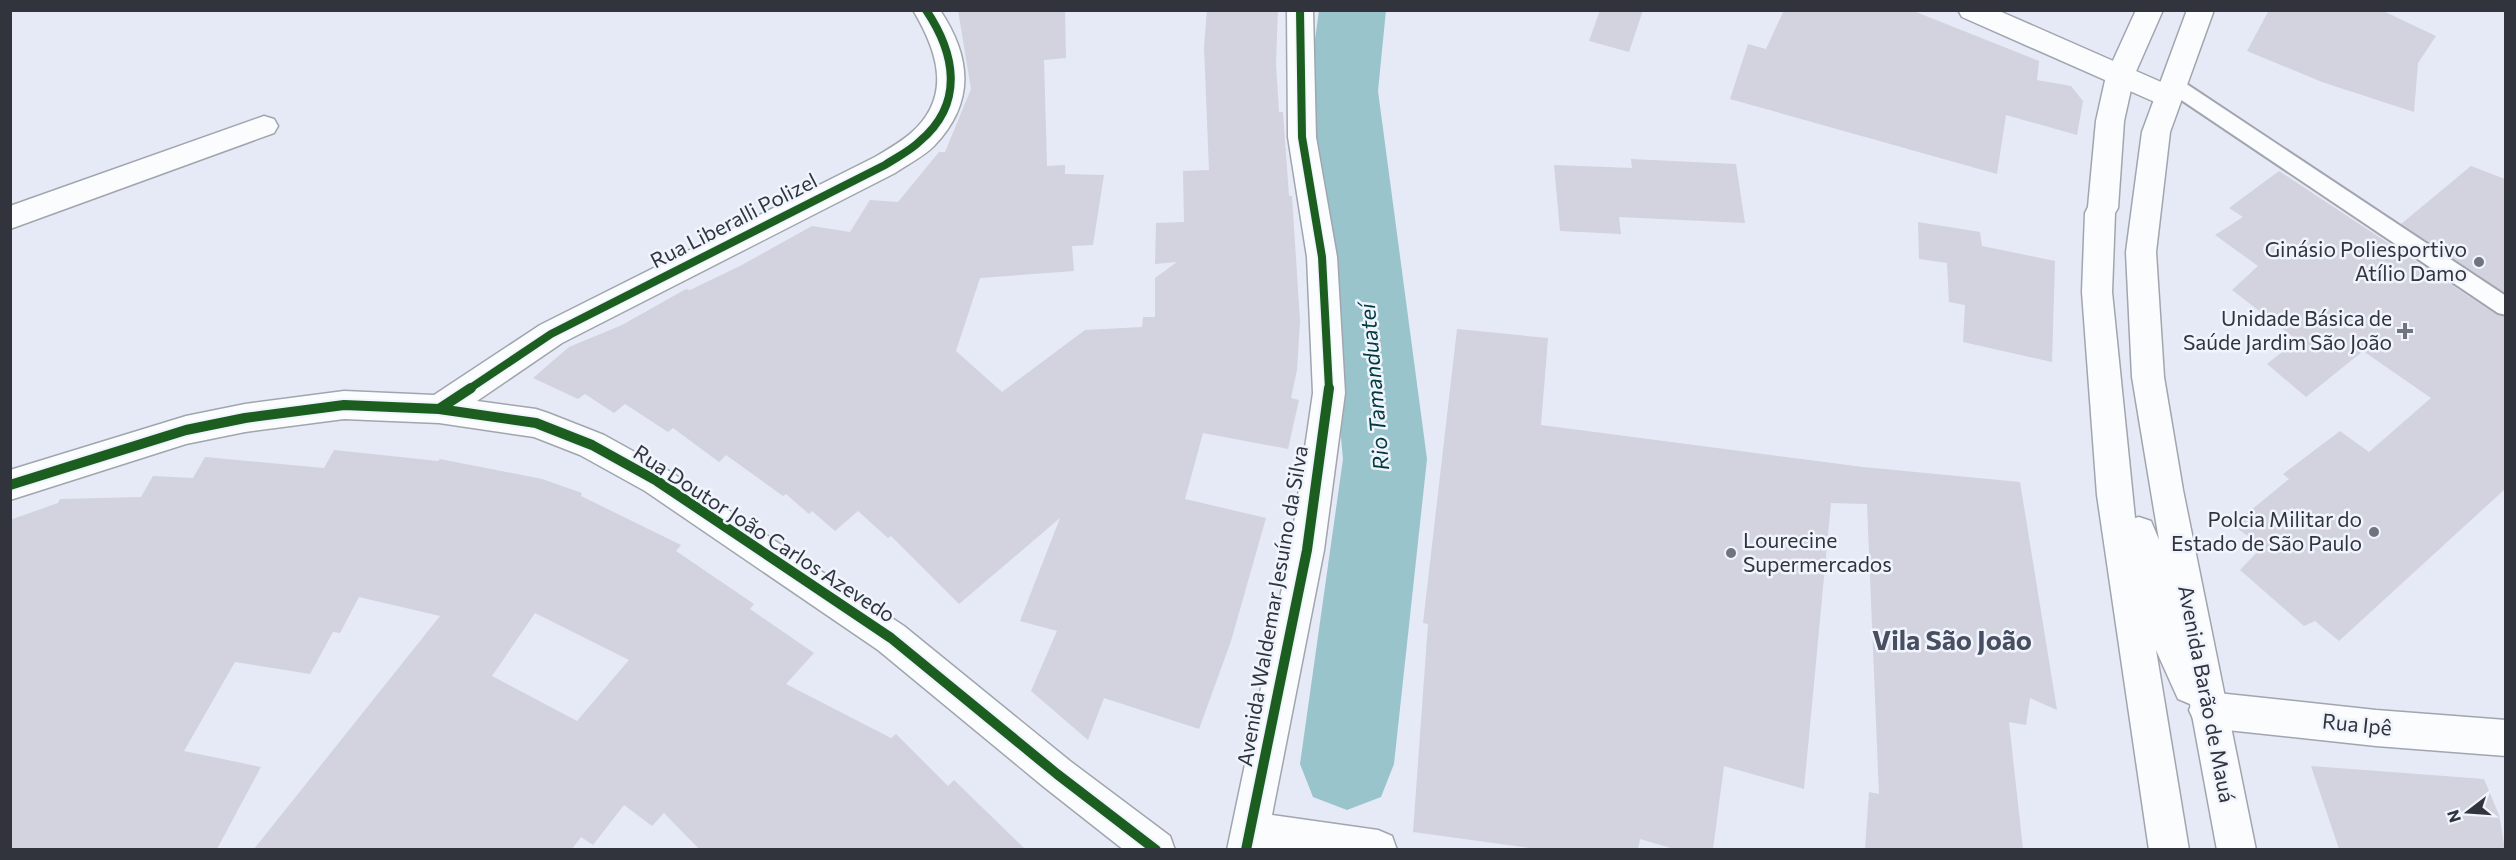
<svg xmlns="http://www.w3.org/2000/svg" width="2516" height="860" viewBox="0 0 2516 860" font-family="Commissioner,sans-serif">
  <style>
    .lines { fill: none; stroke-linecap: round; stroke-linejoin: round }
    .river { fill: #9ac4cb; fill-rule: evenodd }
    .building { fill: #d3d2df; fill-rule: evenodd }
    .service-casing { stroke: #a1a5ae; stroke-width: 4 }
    .minor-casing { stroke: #a1a5ae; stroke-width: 3 }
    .tertiary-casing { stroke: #a1a5ae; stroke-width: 3 }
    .primary-casing { stroke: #a1a5ae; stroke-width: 3 }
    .service { fill: #fbfcfe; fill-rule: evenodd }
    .minor { fill: #fbfcfe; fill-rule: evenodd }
    .tertiary { fill: #fbfcfe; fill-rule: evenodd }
    .primary { fill: #fbfcfe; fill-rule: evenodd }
    .cycleway-far1-casing { stroke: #f0f4fd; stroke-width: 11 }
    .cycleway-casing { stroke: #f0f4fd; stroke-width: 14 }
    .cycleway-far1 { stroke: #1b5e20; stroke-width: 8 }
    .cycleway { stroke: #1b5e20; stroke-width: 10 }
    .poi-dot { fill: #70747e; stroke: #f0f4fd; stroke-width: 2 }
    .labels { text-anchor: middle; stroke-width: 5; stroke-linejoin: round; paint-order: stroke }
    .street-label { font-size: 21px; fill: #31343d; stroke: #f0f4fd }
    .poi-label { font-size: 21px; fill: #31343d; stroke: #f0f4fd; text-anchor: end }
    .water-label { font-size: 22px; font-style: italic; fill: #003a3f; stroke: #f0f4fd }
    .district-label { font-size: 27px; font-weight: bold; fill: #484f61; stroke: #f0f4fd }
  </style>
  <rect width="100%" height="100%" fill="#e5eaf6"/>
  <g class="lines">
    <!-- river -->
    <path class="river" d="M1319,10h67l-8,81 49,368 -33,305 -13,33 -34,13 -34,-13 -13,-33 43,-305 -35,-368z"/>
  </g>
  <!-- building -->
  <path class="building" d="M958,10h107l1,48 -22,2 3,106 18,-1v9l39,1 -11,70 -21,1 2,25 -94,7 -24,73 46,41 83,-62 57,-3 1,-10h12v-39l22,-16 -22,2 1,-41 28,-1 -1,-51 26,-1 -5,-123 3,-37h71l-2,54 3,48h4l6,84h3l8,125 -3,49 -6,28 8,2 -11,49 -85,-16 -18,66 81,19 -35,123 -32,88 -95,-31 -16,42 -57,-49 26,-60 -37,-10 40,-103 -101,86 -68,-68 -3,2 -30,-27 -23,20 -23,-20 -3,3 -23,-20 -3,2 -57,-41 -7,7 -46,-34 -5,4 -43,-28 -11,9 -29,-19 -7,5 -45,-21 36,-31 53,-22 64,-36 4,1 50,-24 72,-40 38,6 20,-32 28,2 41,-50h6l26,-63z
    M1600,10h43l-14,42 -40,-11z
    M1784,10h127l128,51 -2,19 34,6 12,15 -6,34 -71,-20 -9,59 -267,-75 18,-55 18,5z
    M2269,10h112l55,26 -18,27 -4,49 -92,-30 -75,-31z
    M1631,159l105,5 9,59 -126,-6 2,17 -61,-3 -6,-66 78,3z
    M2471,166l34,13v114l-104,-69z
    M2279,171l218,144 8,2v172l-166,152 -24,-20 -11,5 -64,-56 22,-23 -29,-22 56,-46 -6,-5 57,-43 29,21 62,-54 -68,-47 -57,46 -39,-33 30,-24 -65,-50 26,-24 -43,-31 28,-18 -14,-9z
    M1918,222l62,10 2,14 73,15 -3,101 -89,-20 2,-37 -16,-3 -2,-39 -28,-4z
    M1457,329l91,9 -7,87 322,42 157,15 37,228 -27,-12 -4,27 -17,-3 14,127h-158l4,-57 10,2 -12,-290 -36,-1 -27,286 -80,-23 -11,83h-39l-34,-10 -2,10h-101l-124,-17 15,-208 -5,-1z
    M334,450l104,11 2,-2 102,20 40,14 -1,3 100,49 -5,6 78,53 -4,5 64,44 -28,31 105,54 5,-4 52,52 6,-6 71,69h-326l-35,-36 -12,13 -28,-21 -31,40 -12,-8 -9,12h-318l186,-233 -81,-19 -19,36 -7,-1 -23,42 -75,-12 -51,89 77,16 -44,82h-207v-329l48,-17 2,-4 81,-2 12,-21 40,2 12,-21 119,11zM535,613l94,47 -52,61 -85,-45z
    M2311,766l173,13 15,36 6,34h-166z"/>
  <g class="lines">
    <!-- service casing -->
    <g class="service-casing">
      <path id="service" d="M2172,77l7,2 327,217v19l-8,-2 -333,-224 -3,-5 3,-5z"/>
    </g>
    <!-- minor casing -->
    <g class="minor-casing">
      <path id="minor" d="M913,10h27c32,48 35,93 -6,136 -11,11 -26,18 -39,27l-333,170 -85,58 59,8 12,4 56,22 65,36 235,155 166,135 100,75 5,14h-51l-80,-63 -166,-137 -233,-159 -65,-36 -46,-18 -95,-14 -95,-4 -99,13 -59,12 -176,56v-30l176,-54 59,-12 99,-13 90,4 106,-70 335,-168c12,-7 24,-14 35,-23 43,-37 28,-82 3,-124z
        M1287,10h26l3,127 21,120 8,136 -21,157 -52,265 106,15 14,6 5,14h-170l63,-300 23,-157 -6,-136 -19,-120z
        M264,116l10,3 4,7 -4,7 -264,96v-23z"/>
    </g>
    <!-- tertiary casing -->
    <g class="tertiary-casing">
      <path id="tertiary" d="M1958,10h39l180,79 4,7 -4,7 -10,3 -10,-3 -195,-86z
        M2208,692l168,18 130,10v36l-130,-10 -168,-18 -13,-5 -6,-13 6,-13z"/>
    </g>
    <!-- primary casing -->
    <g class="primary-casing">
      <path id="primary" d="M2136,10h27l-29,66 -10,45 -6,87 -3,5 -3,79 23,226 4,-1 12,4 8,19 -27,-163 -6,-125 16,-120 45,-122h27l-44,122 -14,120 8,125 19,113 73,360h-39l-27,-146 -12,-5 -22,-49 33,200h-40l-52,-355 -15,-203 3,-79 3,-6 8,-86 10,-45z"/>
    </g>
    <!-- service -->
    <use href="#service" class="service"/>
    <!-- minor -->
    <use href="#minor" class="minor"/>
    <!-- tertiary -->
    <use href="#tertiary" class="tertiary"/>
    <!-- primary -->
    <use href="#primary" class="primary"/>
    <!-- cycleway-far1 casing -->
    <g class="cycleway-far1-casing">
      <path id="cycleway-far1" d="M1300,10l2,127 20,120 7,132
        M469,389l82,-55 334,-169c12,-8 25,-14 35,-24 45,-38 35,-88 6,-131"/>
    </g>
    <!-- cycleway casing -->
    <g class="cycleway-casing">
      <path id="cycleway" d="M439,409l32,-21
        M10,485l176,-55 59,-12 99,-13 95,4 97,14 56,22 65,36 234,157 166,136 99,76
        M1246,850l61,-300 22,-162"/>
    </g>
    <!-- cycleway-far1 -->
    <use href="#cycleway-far1" class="cycleway-far1"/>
    <!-- cycleway -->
    <use href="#cycleway" class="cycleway"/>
  </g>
  <!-- markers -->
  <g class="poi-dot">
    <circle cx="2479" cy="262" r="6"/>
    <path d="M2402 322h6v6h6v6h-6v6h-6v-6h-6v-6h6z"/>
    <circle cx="2374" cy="532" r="6"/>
    <circle cx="1731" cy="553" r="6"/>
  </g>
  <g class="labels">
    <!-- street labels -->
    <g class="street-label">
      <text transform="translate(734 221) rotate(-27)" y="7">Rua Liberalli Polizel</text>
      <text transform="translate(764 534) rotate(33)" y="7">Rua Doutor João Carlos Azevedo</text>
      <text transform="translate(1273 606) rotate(-80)" y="7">Avenida Waldemar Jesuíno da Silva</text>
      <text transform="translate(2206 694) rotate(79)" y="7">Avenida Barão de Mauá</text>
      <text transform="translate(2357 725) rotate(6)" y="7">Rua Ipê</text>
    </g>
    <!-- poi labels -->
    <g class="poi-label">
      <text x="2467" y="257">Ginásio Poliesportivo<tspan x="2467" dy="24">Atílio Damo</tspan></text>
      <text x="2392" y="326">Unidade Básica de<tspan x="2392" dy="24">Saúde Jardim São João</tspan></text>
      <text x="2362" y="527">Polcia Militar do<tspan x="2362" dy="24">Estado de São Paulo</tspan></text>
      <text x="1743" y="548" text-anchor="start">Lourecine<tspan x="1743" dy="24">Supermercados</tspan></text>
    </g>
    <!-- water labels -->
    <g class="water-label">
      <text transform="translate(1374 387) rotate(-95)" y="8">Rio Tamanduateí</text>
    </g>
    <!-- district labels -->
    <g class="district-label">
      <text x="1952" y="650">Vila São João</text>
    </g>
  </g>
  <!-- border -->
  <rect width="2516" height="860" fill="none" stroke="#31343d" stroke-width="24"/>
  <!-- north arrow -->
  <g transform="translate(2468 812) rotate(253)" stroke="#f0f4fd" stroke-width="4.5" paint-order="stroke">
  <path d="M0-4.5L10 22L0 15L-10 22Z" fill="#31343d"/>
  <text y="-9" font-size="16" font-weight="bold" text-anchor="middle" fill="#31343d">N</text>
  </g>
</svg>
